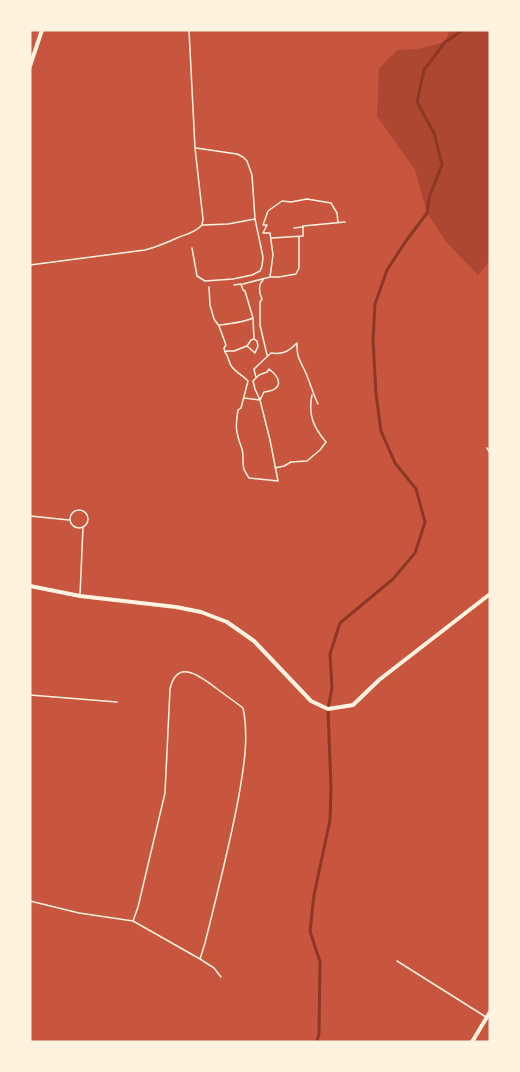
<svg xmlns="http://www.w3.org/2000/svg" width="520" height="1072" viewBox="0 0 520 1072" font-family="Commissioner,sans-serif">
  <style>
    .green { fill: #ae4732 }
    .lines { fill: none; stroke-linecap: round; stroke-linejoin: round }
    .stream { stroke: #8f3625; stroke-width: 3 }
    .path { stroke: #fff3e0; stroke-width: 1.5 }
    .service { stroke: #fff3e0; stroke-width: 1.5 }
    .minor { stroke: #fff3e0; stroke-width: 4 }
  </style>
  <rect width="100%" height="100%" fill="#c8553d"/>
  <!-- green -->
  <path class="green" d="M450,30h40v231l-12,14 -31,-32 -20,-30 -12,-43 -38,-54 2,-47 18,-19 20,-1 28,-7z"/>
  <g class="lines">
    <!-- stream -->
    <path class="stream" d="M317,1042l2,-9 1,-71 -10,-31 4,-36 16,-75 1,-32 -3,-79 4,-21 -2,-34 10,-31 53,-44 22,-26 10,-31 -9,-33 -21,-26 -14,-32 -5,-37 -3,-54 2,-36 12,-34 19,-29 21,-28 2,-15 13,-34 -8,-31 -17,-31 7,-32 21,-28 18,-12"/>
    <!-- path -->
    <path class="path" d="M294,228l8,-1
      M272,238l31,-2v-10l42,-4
      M270,277l3,-22 -3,-22h-7l4,-8h-4l5,-14 14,-10 9,1 16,-3 24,4 6,10 1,10
      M263,280c-5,5 -4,13 -1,19l-2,3v23l7,30
      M243,284l27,-7h9l17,-3 3,-6v-31
      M234,285l7,-1 2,6 2,1 8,27 1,21
      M209,287l1,18 4,14 5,7 7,19 -2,3 1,4 2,-1h7l13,-5 4,-6 3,-1 3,2 1,5 -3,7 -8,-7
      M220,325c12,-2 22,-2 33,-7
      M225,352c4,5 3,10 7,15 4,5 11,9 16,14l-7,27 -3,2c-3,17 -2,23 4,39 2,7 0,14 2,20 1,3 3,6 5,9l29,3 -8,-41 -10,-40 -16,-2
      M269,369c13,10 14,21 -5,23l-4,8 -5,-11 -2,-8 6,-6 8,-3z
      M256,378l-2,-9 17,-16c12,2 18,-2 26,-10 0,12 1,14 6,24 6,11 9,25 15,37
      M275,468l9,-2 7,-4 16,-1 13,-11 6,-8c-13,-15 -18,-28 -14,-47"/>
    <!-- service -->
    <path class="service" d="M203,225l25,-1 27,-5
      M192,248l5,28 8,5 28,-2 19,-4 8,-4 2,-5 1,-9 -8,-38 -3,-44 -5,-14 -4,-4 -6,-3 -41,-6
      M30,265l115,-15c12,-3 21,-7 32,-12 9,-4 18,-5 25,-13l1,-6 -8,-71 -6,-118
      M487,448l3,5
      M70 519a9 9 0 1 1 18 0a9 9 0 1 1-18 0Z
      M30,516l39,4
      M80,595l3,-68
      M30,695l87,7
      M30,901l49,12 54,8 67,38 14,9 7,9
      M133,921l5,-14 27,-114 5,-104c7,-31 30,-13 46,-1 9,7 18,13 27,20 6,29 1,58 -4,87 -9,50 -22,99 -34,148l-5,16
      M397,961l89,56"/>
    <!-- minor -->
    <path class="minor" d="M30,66l12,-36
      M30,586l50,10 96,11 25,5 26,10 27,19 57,60 17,8 25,-4 26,-25 111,-86
      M472,1042l18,-30"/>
  </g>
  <!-- border -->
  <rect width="520" height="1072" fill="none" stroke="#fff3e0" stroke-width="63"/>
</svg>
